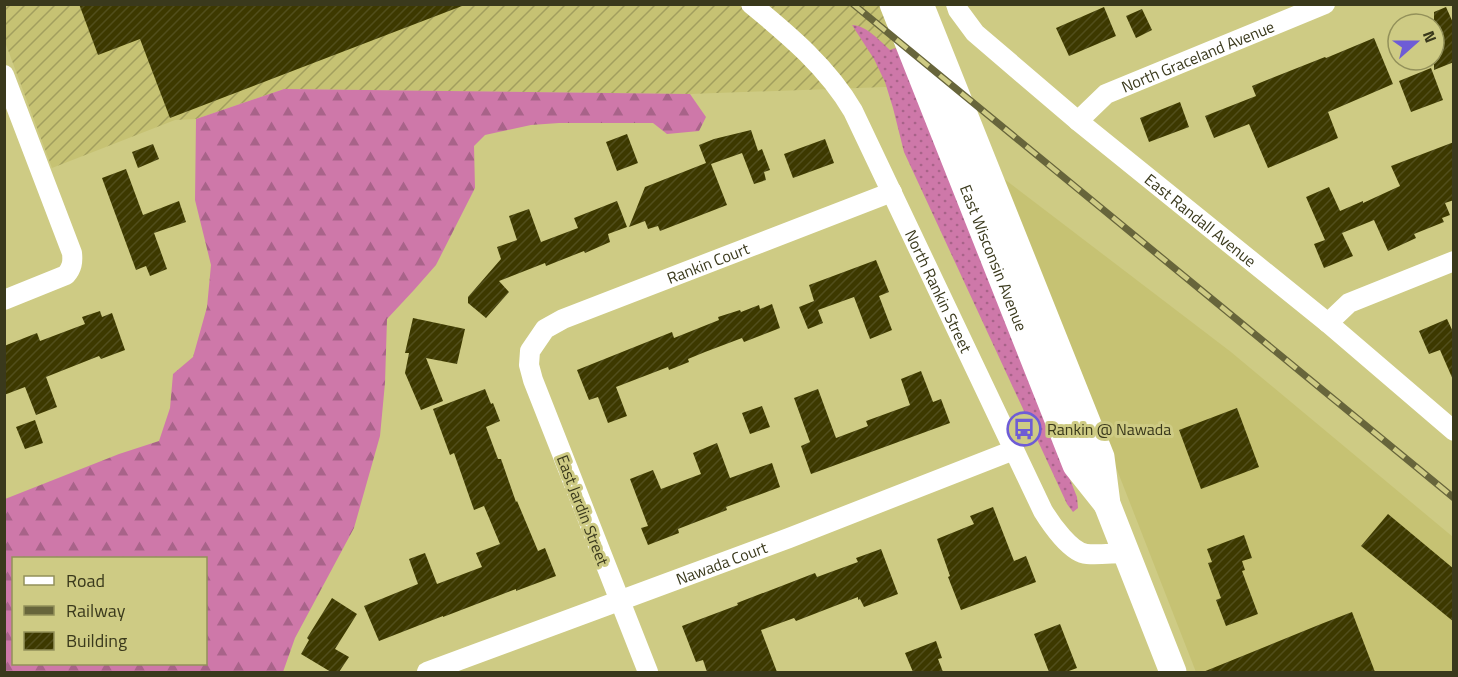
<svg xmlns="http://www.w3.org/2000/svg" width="1458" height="677" viewBox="0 0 1458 677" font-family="'Titillium Web',sans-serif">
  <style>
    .built { fill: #c6c273 }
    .industrial { fill: url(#industrial-furrows) }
    .grass { fill: url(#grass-dots) }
    .forest { fill: url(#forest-firs); fill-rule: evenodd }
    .building { fill: url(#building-hatch) }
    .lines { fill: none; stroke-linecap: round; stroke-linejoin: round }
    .street { stroke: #fff; stroke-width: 20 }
    .secondary { stroke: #fff; stroke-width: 27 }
    .rail-casing { stroke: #67653b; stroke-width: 7 }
    .rail { stroke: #cecb84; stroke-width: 4.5; stroke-dasharray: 14; stroke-linecap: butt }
    .labels { text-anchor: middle; stroke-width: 6; stroke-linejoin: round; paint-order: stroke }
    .street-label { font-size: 16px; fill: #3a391c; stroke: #cecb84 }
    .poi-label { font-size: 16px; fill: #3a391c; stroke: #cecb84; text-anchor: start }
  </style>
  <defs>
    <pattern id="industrial-furrows" width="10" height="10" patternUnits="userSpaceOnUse" patternTransform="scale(1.5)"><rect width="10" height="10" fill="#c6c273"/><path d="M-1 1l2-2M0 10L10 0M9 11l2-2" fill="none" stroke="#a29f5e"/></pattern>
    <pattern id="grass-dots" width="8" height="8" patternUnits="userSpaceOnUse" patternTransform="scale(1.5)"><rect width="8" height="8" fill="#ce78a9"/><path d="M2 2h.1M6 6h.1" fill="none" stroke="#a86389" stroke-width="1.8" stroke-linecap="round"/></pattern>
    <pattern id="forest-firs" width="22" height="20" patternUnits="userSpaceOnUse" patternTransform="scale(1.5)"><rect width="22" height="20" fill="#ce78a9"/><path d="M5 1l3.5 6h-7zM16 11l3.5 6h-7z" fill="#a86389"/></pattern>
    <pattern id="building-hatch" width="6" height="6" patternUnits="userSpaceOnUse" patternTransform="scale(1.5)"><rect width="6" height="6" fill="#3d3900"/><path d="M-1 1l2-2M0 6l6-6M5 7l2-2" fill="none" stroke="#514e1c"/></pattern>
  </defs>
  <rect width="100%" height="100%" fill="#cecb84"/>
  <!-- built -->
  <path class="built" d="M1003,178l228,174 222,185v135h-257z"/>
  <!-- industrial -->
  <path class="industrial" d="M5,4h875l33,82 -223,8 -406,-5 -88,30 -21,1 -123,48 -47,-126z"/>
  <!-- grass -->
  <path class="grass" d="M852,25c14,0 28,16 38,25l5,-2 6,8 176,441 1,11 -5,4 -6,-8 -163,-352 -11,-44 -8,-26 -11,-23z"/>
  <!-- forest -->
  <path class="forest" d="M284,89l406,5 16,23 -7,14 -32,3 -14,-11h-94l-28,2 -46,10 -11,11 1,42 -39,77 -22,25 -27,29 -2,64 -5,53 -26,92 -59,110 -12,34h-278v-173l114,-45 40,-13 11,-33 3,-34 20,-17 14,-50 4,-42 -16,-65 1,-81zM14,558h192v106h-192z"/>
  <!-- building -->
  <path class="building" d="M79,4h382l1,2 -292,112 -30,-79 -42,16z
    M1104,7l12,29 -47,20 -13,-28z
    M1446,7l8,18v37l-20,8v-58z
    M1142,9l10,21 -16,8 -10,-22z
    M1374,38l19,46 -65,28 10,26 -70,30 -19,-44 -35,14 -9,-22 51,-20 -4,-10 73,-29 1,1z
    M1431,68l12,32 -32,12 -12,-31z
    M1180,102l9,25 -40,15 -9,-24z
    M751,130l7,21 4,-2 8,21 -6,2 2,8 -12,4 -12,-31 -31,11 16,41 -67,26 -2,-5 -10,3 -3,-8 -16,6 16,-40 61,-24 -7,-18 15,-6z
    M627,134l11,29 -21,8 -11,-29z
    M825,139l9,24 -41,15 -9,-24z
    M1454,142v58l-9,3 5,12 -8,3 2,4 -30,12 2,4 -28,13 -14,-31 -32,13 11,23 -29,12 -10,-24 11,-4 -19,-43 23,-10 11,24 23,-10v2l37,-17 -9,-20z
    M153,144l6,15 -21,9 -6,-16z
    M126,169l17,46 36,-14 7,21 -32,11 13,36 -17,7 -4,-10 -10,4 -34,-92z
    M617,201l10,26 -19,7 2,8 -25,11 -1,-2 -38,15 -1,-3 -46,18 10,11 -23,26 -18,-15v-6l33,-38 -4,-12 20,-7 -8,-24 20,-7 12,33 37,-14 -4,-10z
    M876,260l13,32 -10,4 13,34 -22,9 -16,-42 -36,13 5,13 -15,6 -9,-22 15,-6 -5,-16z
    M772,304l8,24 -36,14 -2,-4 -37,14 -17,7 1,3 -20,8 -1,-3 -52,20 11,29 -19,7 -10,-26 -9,3 -12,-30 95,-38 2,6 45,-18 -1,-3 22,-7 1,2 18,-7 1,4z
    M100,311l2,6 10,-4 13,37 -24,9 -2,-3 -53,21 11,30 -21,8 -11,-28 -21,8v-49l33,-13 3,8 45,-17 -3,-7z
    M413,318l52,11 -8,35 -31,-6 17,43 -22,9 -16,-37 4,-20h-4z
    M1447,319l7,15v48l-14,-32 -11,4 -10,-23z
    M921,371l12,31 8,-3 9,24 -139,51 -10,-28 9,-4 -16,-44 24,-9 18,49 32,-12 -2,-5 44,-16 -9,-26z
    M485,389l6,15 2,-1 7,18 -14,6 12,32h3l15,43 1,-1 21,50 7,-3 11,28 -40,15v-2l-73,28v-1l-64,25 -15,-35 54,-22 -9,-25 16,-6 12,31 45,-17 -6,-14 24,-9 -16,-38 -10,4 -20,-57 -4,2 -17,-46z
    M762,406l8,21 -20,7 -8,-21z
    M1237,408l22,59 -58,22 -22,-59z
    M35,420l8,23 -18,6 -9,-22z
    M717,443l13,35 42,-15 8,24 -54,20 1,3 -49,19 1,4 -31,12 -7,-17 7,-2 -18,-47 23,-9 8,19 40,-15 -8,-21z
    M993,507l21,54 12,-5 10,26 -75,28 -13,-33 2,-1 -13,-37 37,-15 -4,-8z
    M1388,514l66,55v53l-93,-76z
    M1244,535l8,23 -10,3 3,9 -3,1 16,43 -32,12 -10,-26 5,-2 -13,-35 4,-1 -5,-13z
    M881,549l17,45 -34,13 -4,-8 -2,1v-3l-62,24 -2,-3 -33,12 16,42h-70l-4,-12 -7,2 -14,-36 56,-21 -1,-2 78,-30 2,4 41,-15 -2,-4z
    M332,598l25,16 -22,35 14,8 -10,15h-8l-30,-18 8,-14 -2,-2z
    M1352,612l23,60h-172l118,-48z
    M1060,624l17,44 -11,4h-17l-15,-38z
    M936,641l6,17 -4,1 5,13h-30l-8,-19z"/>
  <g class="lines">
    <!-- street -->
    <g class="street">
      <path id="s1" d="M751,4c39,32 77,64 102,107l190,400c8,13 28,42 44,43 13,1 27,-1 40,-1"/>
      <path id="s2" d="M956,4l2,6 17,23 103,88 250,202 126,108"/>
      <path d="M4,75l68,178c1,9 0,15 -6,22l-62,25"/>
      <path id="s3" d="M1078,121l28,-27 219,-90"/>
      <path d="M1328,323l21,-20 105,-42"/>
      <path id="s4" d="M427,672l362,-134 225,-88"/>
      <path id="s5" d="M648,672l-115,-292 -4,-15 1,-14 15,-22 18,-10 329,-127"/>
    </g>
    <!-- secondary -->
    <g class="secondary">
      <path id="s6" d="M893,4l183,461 31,39"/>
      <path d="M920,4l181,453 6,47 66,168"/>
    </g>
    <!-- rail casing -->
    <g class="rail-casing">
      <path id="rail" d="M853,4l601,494"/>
    </g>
    <!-- rail -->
    <use href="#rail" class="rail"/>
  </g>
  <!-- icons -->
  <defs>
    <g id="bus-ring" transform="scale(1.725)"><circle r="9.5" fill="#cecb84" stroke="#6e5cd6" stroke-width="1.5"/><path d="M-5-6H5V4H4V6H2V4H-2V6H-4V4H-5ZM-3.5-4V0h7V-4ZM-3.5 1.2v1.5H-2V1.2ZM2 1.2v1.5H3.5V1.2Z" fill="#6e5cd6"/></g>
  </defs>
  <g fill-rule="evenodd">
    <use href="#bus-ring" x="1024" y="429"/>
  </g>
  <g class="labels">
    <!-- street labels -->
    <g class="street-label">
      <text dy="6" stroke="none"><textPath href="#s3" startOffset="138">North Graceland Avenue</textPath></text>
      <text dy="6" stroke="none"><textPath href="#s2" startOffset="328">East Randall Avenue</textPath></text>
      <text dy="6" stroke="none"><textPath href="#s6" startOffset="273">East Wisconsin Avenue</textPath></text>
      <text dy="6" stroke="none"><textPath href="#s5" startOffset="546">Rankin Court</textPath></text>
      <text dy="6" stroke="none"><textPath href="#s1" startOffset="348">North Rankin Street</textPath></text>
      <text transform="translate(583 510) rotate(69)" y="6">East Jardin Street</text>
      <text dy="6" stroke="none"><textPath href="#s4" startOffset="314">Nawada Court</textPath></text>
    </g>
    <!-- poi labels -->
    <g class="poi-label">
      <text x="1047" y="435">Rankin @ Nawada</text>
    </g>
  </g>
  <!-- border -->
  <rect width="1458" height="677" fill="none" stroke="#3a391c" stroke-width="12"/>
  <!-- legend -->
  <rect x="12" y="557" width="195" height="108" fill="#cecb84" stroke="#93915a" stroke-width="1.5"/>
  <rect x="24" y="576" width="30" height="9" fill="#ffffff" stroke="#93915a" stroke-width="1.5"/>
  <text x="66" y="587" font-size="18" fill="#3a391c">Road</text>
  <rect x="24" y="606" width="30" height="9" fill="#67653b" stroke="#93915a" stroke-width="1.5"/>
  <text x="66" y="617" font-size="18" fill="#3a391c">Railway</text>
  <rect x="24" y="632" width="30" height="18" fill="url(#building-hatch)" stroke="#93915a" stroke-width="1.5"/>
  <text x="66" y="647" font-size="18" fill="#3a391c">Building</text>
  <!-- north arrow -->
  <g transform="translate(1416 42) rotate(69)"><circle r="28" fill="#cecb84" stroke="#93915a" stroke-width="1.5"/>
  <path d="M0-4.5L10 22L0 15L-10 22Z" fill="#6e5cd6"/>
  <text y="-9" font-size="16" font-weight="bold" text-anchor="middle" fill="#3a391c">N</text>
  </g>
</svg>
